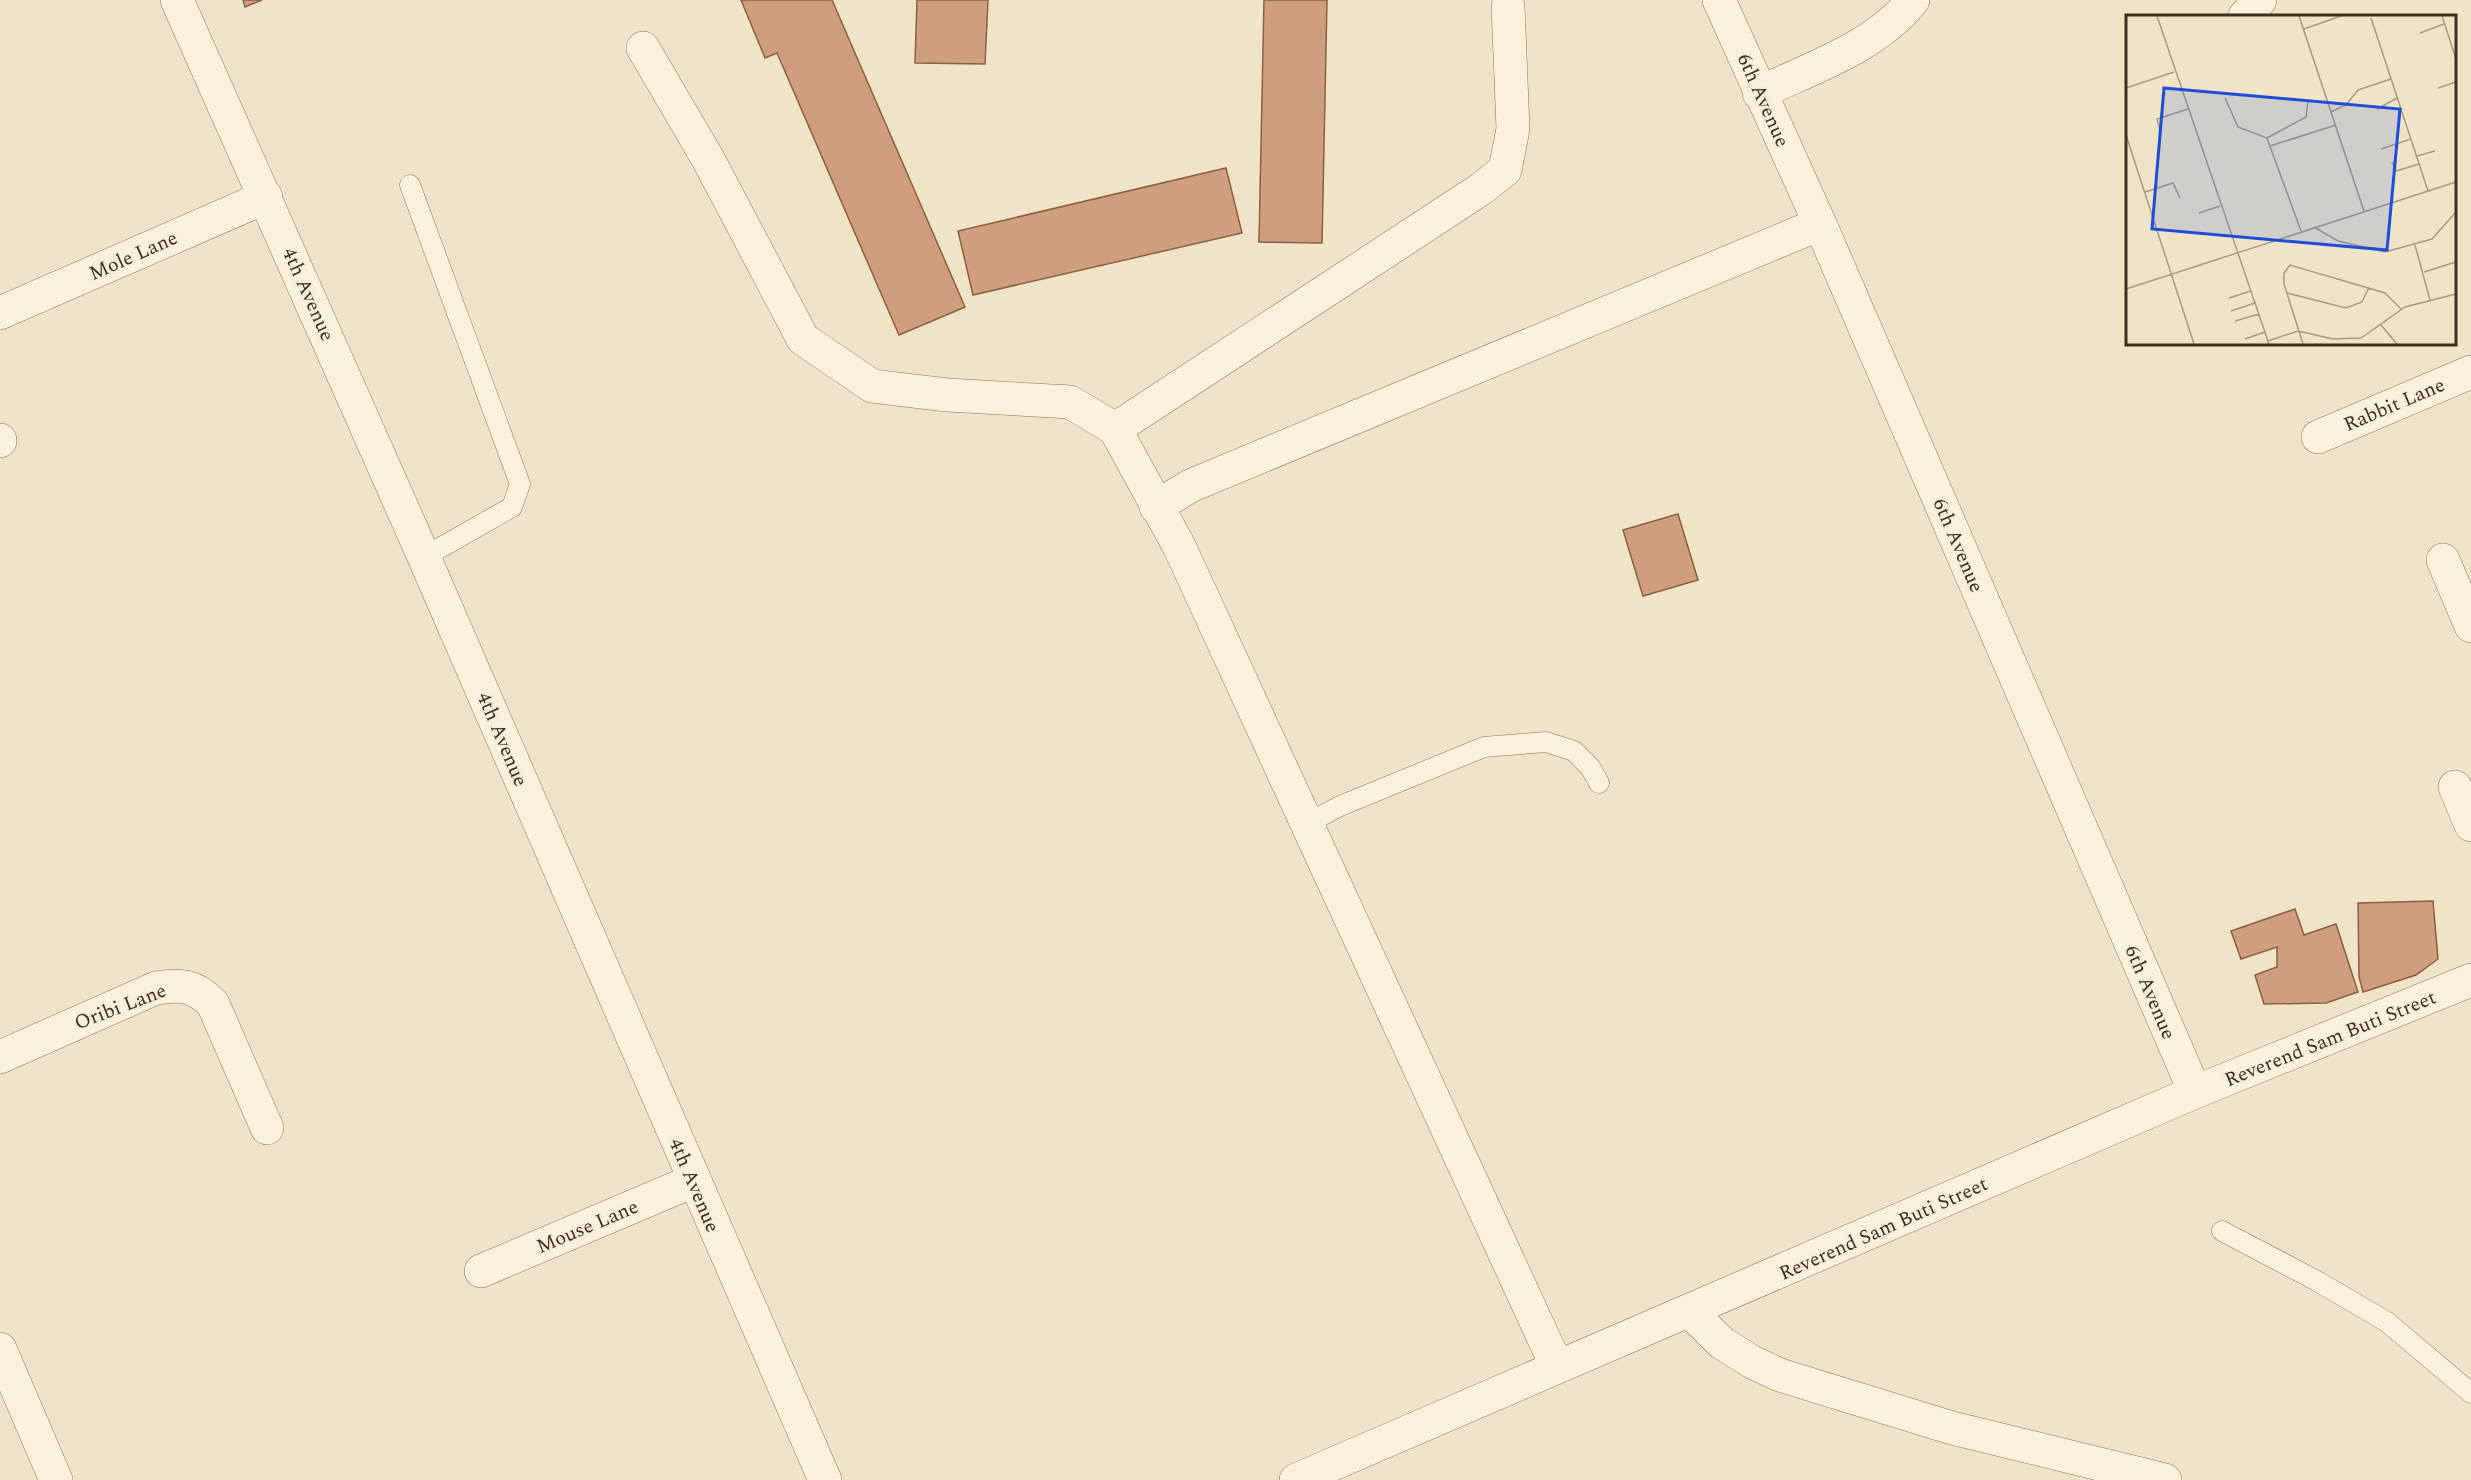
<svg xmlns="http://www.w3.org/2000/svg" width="2471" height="1480" viewBox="0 0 2471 1480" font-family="Spectral,serif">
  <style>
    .building { fill: #cf9f7d; stroke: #8d5f41; stroke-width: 1.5 }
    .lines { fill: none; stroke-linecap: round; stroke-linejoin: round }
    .lane-casing { stroke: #8d765c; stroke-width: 21 }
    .street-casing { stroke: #8d765c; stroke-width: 34 }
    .lane { stroke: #faf1dc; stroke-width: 20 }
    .street { stroke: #faf1dc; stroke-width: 33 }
    .labels { text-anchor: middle; stroke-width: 4.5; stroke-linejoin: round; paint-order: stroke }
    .street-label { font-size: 20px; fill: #3d2e20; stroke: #f7eed8 }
    .inset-road { fill: none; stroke: #a89b85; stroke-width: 1.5 }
    .view { fill: #1d4ed8; fill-opacity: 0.15; stroke: #1d4ed8; stroke-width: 3 }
    .inset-edge { fill: none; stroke: #3d2e20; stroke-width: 3 }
  </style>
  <rect width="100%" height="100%" fill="#f0e4c8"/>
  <!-- building -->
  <path class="building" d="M243,0h19l-17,7z
    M741,0h91l133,307 -66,28 -122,-282 -12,5z
    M917,0h71l-3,64 -70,-1z
    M1264,0h63l-5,243 -63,-1z
    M1226,168l16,65 -269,62 -15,-64z
    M1678,514l20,66 -55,16 -20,-66z
    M2433,901l5,58 -22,16 -53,17 -4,-15 -1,-74z
    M2295,909l9,26 32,-11 22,68 -32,11 -62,1 -9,-29 22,-8v-20l-36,12 -10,-28z"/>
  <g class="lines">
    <!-- lane casing -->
    <g class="lane-casing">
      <path id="lane" d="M410,185l110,299 -8,23 -88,50
        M1306,824l34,-18 144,-59 62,-5 28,9 16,16 9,16
        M2222,1231l95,50 70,41 84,71"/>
    </g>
    <!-- street casing -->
    <g class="street-casing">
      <path id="street" d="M177,0l247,557 401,923
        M1719,0l101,224 375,868
        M2245,16l15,-16
        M643,48l65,111 95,180 69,47 75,9 123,7 45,27 64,117 378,821
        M1759,93c52,-25 117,-46 154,-93
        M0,313l266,-116
        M1115,429l366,-240 24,-19 8,-41 -5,-123
        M2318,437l153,-65
        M0,440v1
        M1156,507l34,-21 630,-262
        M2443,560l28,66
        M2455,787l16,38
        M0,1057l156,-69c26,-4 38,-3 57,16l54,124
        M481,1271l212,-90
        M1690,1312l32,31 30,19 28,13 172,53 213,52
        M0,1349l56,131
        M1296,1480l899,-388 276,-112"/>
    </g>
    <!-- lane -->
    <use href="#lane" class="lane"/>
    <!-- street -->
    <use href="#street" class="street"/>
  </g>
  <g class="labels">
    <!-- street labels -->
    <g class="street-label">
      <text transform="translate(1764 100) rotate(66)" y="7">6th Avenue</text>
      <text transform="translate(133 255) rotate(-24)" y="7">Mole Lane</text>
      <text transform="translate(309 294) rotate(66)" y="7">4th Avenue</text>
      <text transform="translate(2394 404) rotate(-23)" y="7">Rabbit Lane</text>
      <text transform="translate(1959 545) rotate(67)" y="7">6th Avenue</text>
      <text transform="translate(503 739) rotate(67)" y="7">4th Avenue</text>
      <text transform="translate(2151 992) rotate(67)" y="7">6th Avenue</text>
      <text transform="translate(120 1006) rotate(-21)" y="7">Oribi Lane</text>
      <text transform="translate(2330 1038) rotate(-22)" y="7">Reverend Sam Buti Street</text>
      <text transform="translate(695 1185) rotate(67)" y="7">4th Avenue</text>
      <text transform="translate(587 1226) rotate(-23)" y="7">Mouse Lane</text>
      <text transform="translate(1883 1228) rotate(-24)" y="7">Reverend Sam Buti Street</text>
    </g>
  </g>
  <!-- overview -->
  <g transform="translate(2126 15)">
    <rect width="330" height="330" fill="#f0e4c8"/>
    <path class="inset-road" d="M31,1l112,328M173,1l65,195M316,1l14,43M245,3l57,173M178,14l37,-13M294,18l24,-9M0,73l48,-16M312,73l18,-6M99,83l13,29 29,11 34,93M251,94l20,-11M205,97l15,-7 12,-15 33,-11M34,115l-3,-11 31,-10M0,120l68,209M141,123l39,-21 2,-16M144,131l66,-21M255,134l30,-10M291,141l18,-5M266,147l4,9 23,-7M19,177l28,-9 7,15M73,198l21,-7M188,212l24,14 47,11 47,-13 24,-27M289,230l15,55M298,257l32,-10M0,274l330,-107M161,278l59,15 16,-6 7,-15M103,283l22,-7M105,296l24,-8M109,306l24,-7M255,310l16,19M119,324l20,-7M142,326l30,-10 35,8 28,-1 44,-31 51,-13M177,329l-19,-60v-11l6,-8 95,28 16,16"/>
    <path class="view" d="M38,73l236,21 -13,141 -235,-21z"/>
    <rect width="330" height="330" class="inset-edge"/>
  </g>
</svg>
